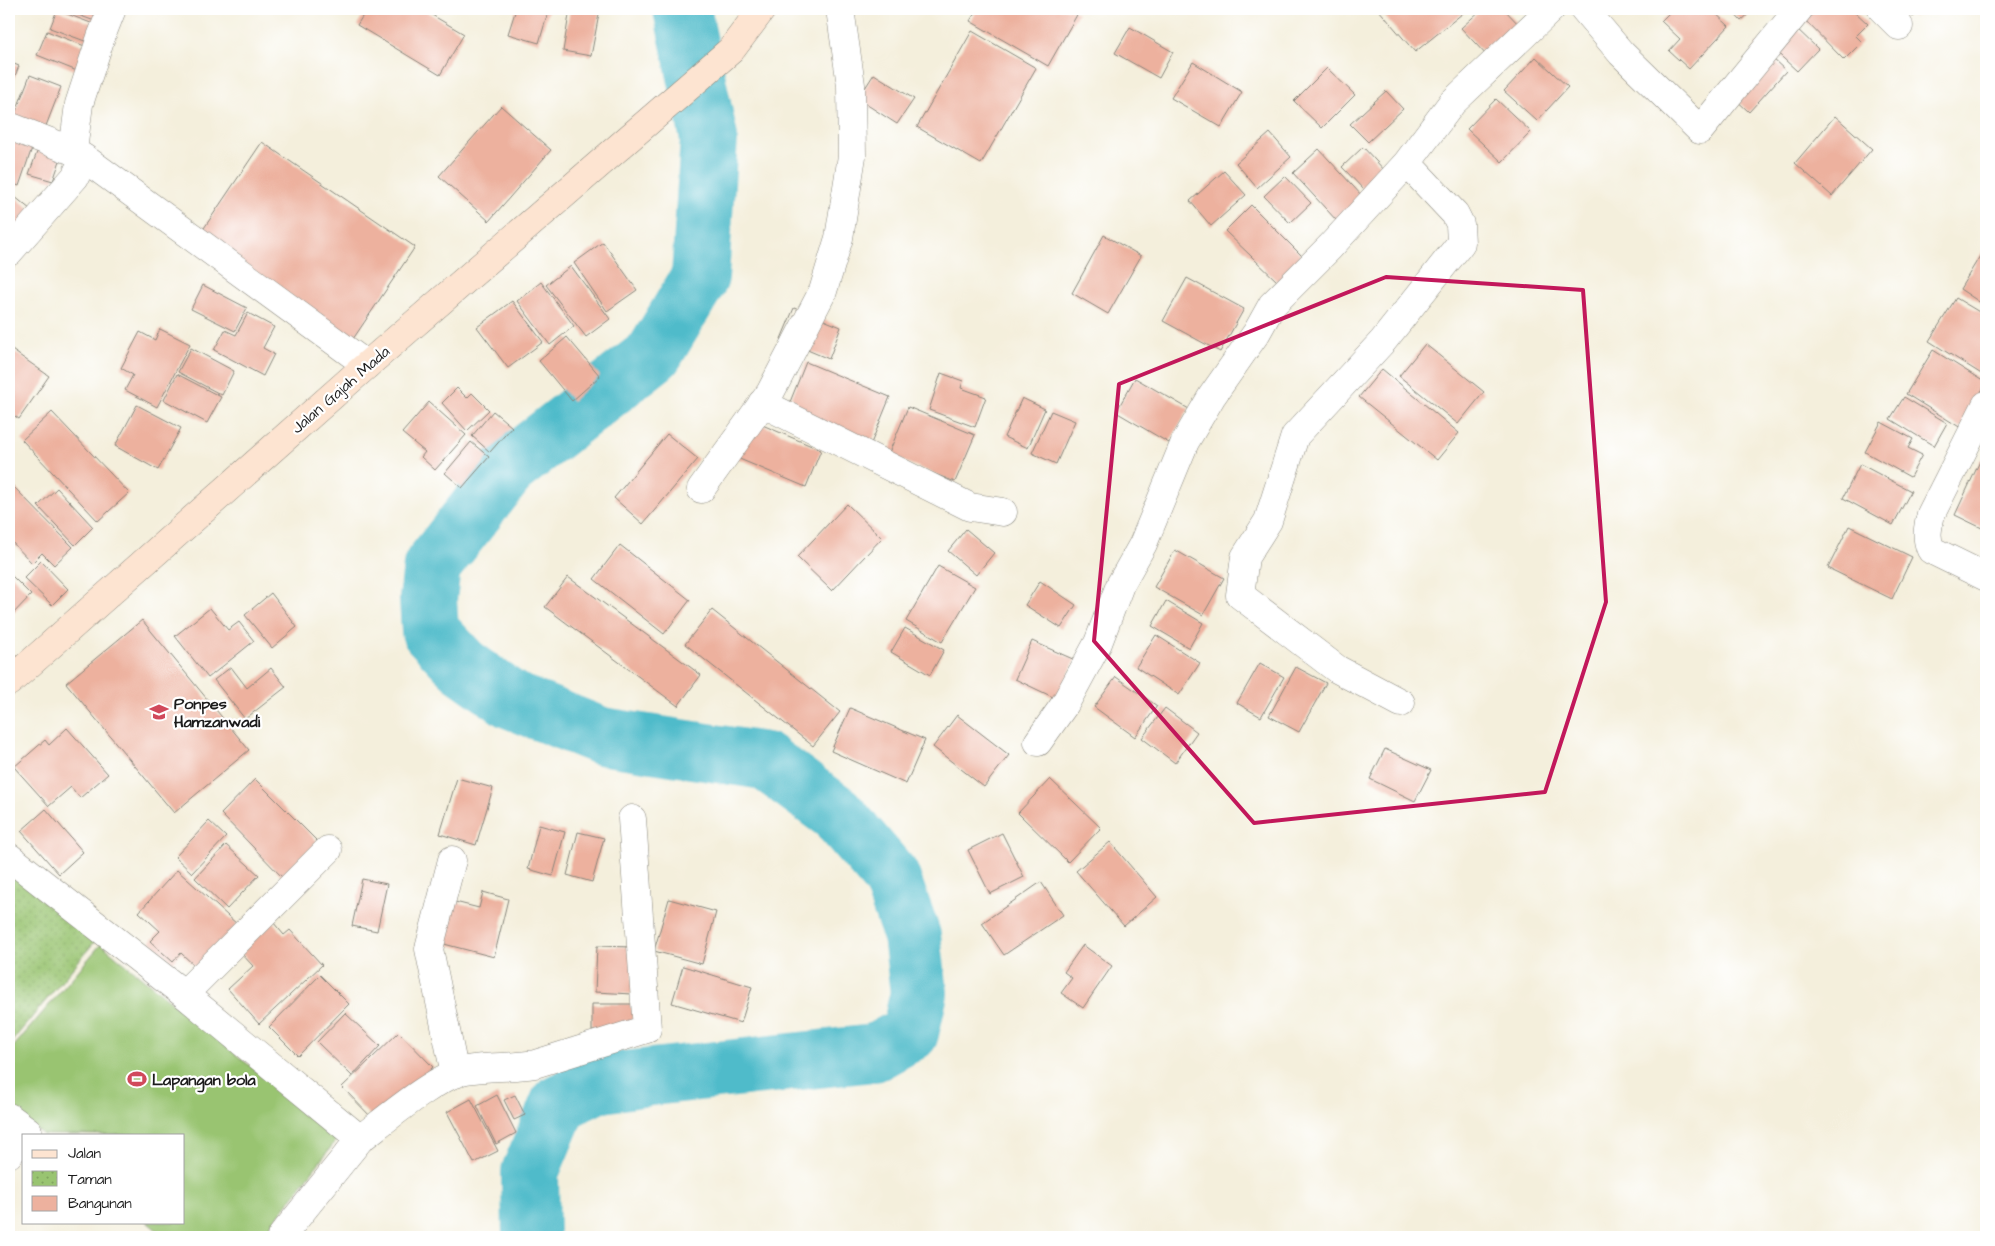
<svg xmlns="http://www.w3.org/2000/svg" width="1995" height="1246" viewBox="0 0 1995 1246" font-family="'Architects Daughter',sans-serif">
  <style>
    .park { fill: url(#park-dots); stroke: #5a7046 }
    .pitch { fill: #99c471; stroke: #5a7046 }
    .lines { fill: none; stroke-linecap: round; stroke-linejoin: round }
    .river { stroke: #4fbbca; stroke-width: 58 }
    .building { fill: #edb19e }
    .street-casing { stroke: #88867c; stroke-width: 29 }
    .secondary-casing { stroke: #88867c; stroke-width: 29 }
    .street { stroke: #fff; stroke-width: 28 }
    .secondary { stroke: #fde4d1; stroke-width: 28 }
    .marked { fill: none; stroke: #c2185b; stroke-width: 4; stroke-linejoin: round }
    .labels { text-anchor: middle; stroke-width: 4.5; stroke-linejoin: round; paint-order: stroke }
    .street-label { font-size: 16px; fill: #1c1c1c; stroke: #fff }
    .poi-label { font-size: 16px; font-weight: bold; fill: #1c1c1c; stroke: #fff; text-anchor: start }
  </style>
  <defs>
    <pattern id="park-dots" width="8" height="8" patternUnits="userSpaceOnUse" patternTransform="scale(1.25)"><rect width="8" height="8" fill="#99c471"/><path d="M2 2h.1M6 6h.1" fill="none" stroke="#83a861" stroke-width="1.8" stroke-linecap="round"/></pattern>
  </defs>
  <rect width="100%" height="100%" fill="#fff"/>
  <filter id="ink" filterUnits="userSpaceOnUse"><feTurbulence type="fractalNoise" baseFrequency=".02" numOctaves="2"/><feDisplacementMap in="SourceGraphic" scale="10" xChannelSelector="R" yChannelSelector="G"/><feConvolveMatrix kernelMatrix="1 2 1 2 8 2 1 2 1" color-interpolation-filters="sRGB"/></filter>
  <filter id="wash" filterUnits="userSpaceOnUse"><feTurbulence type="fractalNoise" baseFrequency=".0096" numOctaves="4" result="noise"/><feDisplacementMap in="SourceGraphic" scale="20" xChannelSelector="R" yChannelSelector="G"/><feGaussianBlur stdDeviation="1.12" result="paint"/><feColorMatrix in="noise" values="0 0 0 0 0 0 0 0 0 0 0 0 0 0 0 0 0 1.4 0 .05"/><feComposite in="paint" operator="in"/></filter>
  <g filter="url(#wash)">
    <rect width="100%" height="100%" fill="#f4efdc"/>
    <!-- park -->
    <path class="park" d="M9,870l87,70 -87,105z"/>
    <!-- pitch -->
    <path class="pitch" d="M101,944l237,194 -76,99h-97l-18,-15h37v-87h-141l-34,-29v-54z"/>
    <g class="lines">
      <!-- river -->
      <path class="river" d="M531,1237l-1,-65 29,-69 36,-18 38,-6 241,-26 36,-20 9,-40 -7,-57 -21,-59 -55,-64 -71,-52 -164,-25 -90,-36 -48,-34 -33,-35 -2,-32 4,-33 78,-99 144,-113 46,-77 9,-139 -27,-129"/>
    </g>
    <g id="blocks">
      <!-- building -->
      <path class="building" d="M62,9h43l-5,14z
        M367,9h55l42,25 -24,41 -83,-50z
        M516,9h33l-10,34 -31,-9z
        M570,9h30l-9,47 -28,-5z
        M967,9h103l8,4 -30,53 -78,-45 5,-8z
        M1378,9h90l-53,43z
        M1482,9h22l17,18 -33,30 -27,-29z
        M1673,9h38l18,17 -40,43 -20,-18 11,-12 -19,-18z
        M1730,9h24l-13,12z
        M1801,9h51l16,15 -12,12 6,6 -18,18 -47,-48z
        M1906,9h16l-9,8z
        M57,10l39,15 -6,18 -40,-15z
        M1792,24l26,25 -21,22 -27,-25z
        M1130,27l43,25 -14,26 -44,-25z
        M47,31l40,16 -10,24 -40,-16z
        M972,31l64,37 -55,96 -64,-37z
        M1757,44l29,27 -37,41 -18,-17z
        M1536,57l32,30 -31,34 -33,-30z
        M9,62l10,4 -10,25z
        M1193,62l49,30 -21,35 -50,-29z
        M1327,68l28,27 -33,33 -28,-27z
        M874,74l40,25 -17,25 -39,-25z
        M30,75l31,12 -17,44 -31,-12z
        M1386,91l17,18 -35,33 -18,-18z
        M1496,99l35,33 -29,30 -35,-33z
        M501,106l50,44 -62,71 -50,-45z
        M1835,116l37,33 -40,47 -37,-33z
        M9,133l25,9 -15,44 -10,-4z
        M1270,133l21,24 -34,31 -21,-25z
        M262,142l153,105 -62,92 -153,-105z
        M40,144l23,8 -10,29 -24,-7z
        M1363,147l24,26 -21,19 -24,-25z
        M1319,149l44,48 -26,24 -44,-48z
        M1224,171l22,24 -35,31 -21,-25z
        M1285,176l26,27 -21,20 -26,-27z
        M9,192l27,22 -18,22 -9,-7z
        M1251,205l53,53 -25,25 -54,-52z
        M1104,235l37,21 -33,58 -36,-21z
        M603,242l34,48 -30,21 -33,-48z
        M1986,246v55l-2,4 -24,-16z
        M571,266l39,53 -24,18 -40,-52z
        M1187,278l57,31 -24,43 -57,-31z
        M541,282l33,44 -24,19 -33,-44z
        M203,285l44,23 -12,23 -44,-22z
        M1956,298l30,18v54l-3,5 -54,-34z
        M512,301l31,41 -35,26 -31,-41z
        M794,308l47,19 -12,32 -48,-20z
        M248,313l26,14 -11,21 11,6 -11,22 -49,-26 11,-20 11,5z
        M160,329l30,15 -33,63 -32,-17 8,-15 -12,-7 19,-36 15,8z
        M567,337l33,39 -28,25 -33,-40z
        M1425,344l59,48 -26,32 -59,-48z
        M9,348l40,28 -30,43 -10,-7z
        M191,348l43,23 -12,24 -44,-23z
        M1933,350l53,33 -25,45 -55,-34z
        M806,362l84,35 -22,54 -84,-34z
        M1382,369l77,64 -22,27 -78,-63z
        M941,373l22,8 -2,7 25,9 -11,30 -46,-17z
        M177,374l44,23 -14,26 -43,-23z
        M1135,378l54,31 -20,34 -53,-31z
        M457,388l10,10 5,-5 17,17 -22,21 -25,-28z
        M1904,397l43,26 -13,23 -44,-27z
        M1022,398l23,11 -17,39 -24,-11z
        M429,402l37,33 -31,35 -14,-13 4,-5 -23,-19z
        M137,405l44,23 -23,42 -43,-24z
        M908,407l67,28 -20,47 -67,-27z
        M493,411l19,16 -22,25 -18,-16z
        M1051,411l24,10 -19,43 -24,-11z
        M52,412l77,81 -31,28 -76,-81z
        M746,418l75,32 -15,37 -76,-32z
        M1881,422l32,17 -5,9 14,7 -12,22 -45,-25z
        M667,434l31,25 -55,65 -29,-26z
        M471,442l18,15 -27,31 -17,-15z
        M1981,459l5,3v63l-2,4 -29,-14z
        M1860,464l51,27 -18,34 -50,-27z
        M11,484l62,63 -19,18 -12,-12 -10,10 -23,-24v-53z
        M57,488l36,39 -18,18 -37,-39z
        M847,504l35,34 -50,53 -35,-34z
        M1849,526l63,31 -20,42 -64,-31z
        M966,529l28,24 -18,22 -28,-24z
        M620,545l70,55 -26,34 -70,-55z
        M1175,550l49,28 -21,37 -49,-28z
        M41,561l27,28 -16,16 -28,-27z
        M938,566l37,21 -33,55 -36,-21z
        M9,573l22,22 -22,23z
        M568,577l133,98 -23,31 -133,-99z
        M1040,581l36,24 -15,23 -36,-23z
        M271,593l26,34 -25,21 -27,-33z
        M1166,601l37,22 -14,25 -37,-22z
        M210,608l18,22 11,-8 15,19 -46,37 -33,-42z
        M712,610l128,102 -27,34 -128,-102z
        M142,620l107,130 -75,63 -108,-130z
        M905,628l39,22 -14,25 -39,-23z
        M1156,635l44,28 -21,32 -43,-28z
        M1032,641l43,19 -18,39 -42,-20z
        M1260,663l24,14 -23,40 -24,-14z
        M231,667l16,21 24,-20 15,19 -41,32 -31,-39z
        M1296,667l30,16 -27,49 -30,-16z
        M1116,677l41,29 -22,31 -41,-30z
        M850,708l75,32 -19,44 -75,-33z
        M1165,708l32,24 -22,31 -33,-25z
        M957,715l52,40 -25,32 -51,-40z
        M67,728l41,46 -28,24 -9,-11 -22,19 -35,-39 31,-27 4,5z
        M1385,749l46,21 -16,31 -45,-22z
        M457,778l36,10 -17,57 -36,-11z
        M255,779l63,63 -35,36 -62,-64z
        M1050,779l51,49 -33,34 -50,-49z
        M46,809l37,43 -24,22 -38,-43z
        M209,821l17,16 -34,36 -17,-16z
        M539,825l26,7 -12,44 -25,-7z
        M578,832l26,6 -12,44 -25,-7z
        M1002,833l22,44 -34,17 -22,-44z
        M1110,842l47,55 -33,29 -48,-55z
        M226,845l33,30 -32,34 -32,-31z
        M177,870l61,55 -40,44 -17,-16 -8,9 -23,-21 10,-10 -21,-19z
        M362,879l25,5 -10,47 -25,-5z
        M1041,882l22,33 -59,40 -22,-32z
        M483,892l25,7 -14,58 -50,-13 11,-42 24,6z
        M669,899l47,13 -14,52 -48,-13z
        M273,922l11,13 6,-5 32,35 -63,59 -31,-35 25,-23 -13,-14z
        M1083,945l29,21 -29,42 -22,-15 11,-15 -8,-6z
        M597,946l36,1 -1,47 -37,-2z
        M683,966l69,21 -11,36 -69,-20z
        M320,975l29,29 -51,52 -29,-29z
        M592,1004h40l1,27h-41z
        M345,1013l35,33 -28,30 -35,-34z
        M399,1032l34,35 -57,55 -34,-35z
        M497,1095l19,38 -20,11 -19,-38z
        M515,1095l10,20 -11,5 -10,-20z
        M471,1099l27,52 -24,12 -27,-51z"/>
    </g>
  </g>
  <g filter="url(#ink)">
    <use href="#blocks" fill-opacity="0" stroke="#88867c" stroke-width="1"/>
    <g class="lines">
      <!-- street casing -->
      <g class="street-casing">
        <path id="street" d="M1584,9l37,44 79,77 99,-121
          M1882,9l17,17
          M9,126l64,25
          M84,158l283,207
          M9,252l66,-75 9,-19 -11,-7 6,-47 22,-67 11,-28
          M762,403l208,104 33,5
          M1986,405l-55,109c-3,13 -6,23 0,36l55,27
          M701,489l69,-96 53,-102 16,-53 13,-82 -1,-71 -11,-76
          M1401,703l-64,-34 -97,-74 5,-38 23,-36 27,-85 88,-95 78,-98 -1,-19 -5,-10 -48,-51
          M1038,742l27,-38 33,-61 22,-58 23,-41 42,-102 27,-46 45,-64 15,-27 58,-58 77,-84 45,-60 99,-94
          M9,857l175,137 176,145 -79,98
          M452,860l-23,89 26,125
          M184,994l144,-144
          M9,1117l19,14 -3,4
          M360,1139c24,-18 78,-64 106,-69 23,-4 46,-2 69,-6l112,-35 -15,-210
          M9,1154l15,-18"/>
      </g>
      <!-- secondary casing -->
      <g class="secondary-casing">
        <path id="secondary" d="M9,682l358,-317 364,-315 31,-41"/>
      </g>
      <!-- street -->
      <use href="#street" class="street"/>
      <!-- secondary -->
      <use href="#secondary" class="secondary"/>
    </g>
  </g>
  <!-- marked area -->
  <path class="marked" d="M1386,277l197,13 23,312 -61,190 -291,31 -160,-182 25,-257z"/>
  <!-- icons -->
  <defs>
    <g id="school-bare" transform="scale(1.5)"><path d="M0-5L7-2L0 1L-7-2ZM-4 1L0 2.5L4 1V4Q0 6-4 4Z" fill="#d1495b" stroke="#fff" stroke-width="2.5" paint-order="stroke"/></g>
    <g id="stadium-bare" transform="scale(1.5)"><path d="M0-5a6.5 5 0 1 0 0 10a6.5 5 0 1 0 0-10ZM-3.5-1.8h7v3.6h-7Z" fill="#d1495b" stroke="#fff" stroke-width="2.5" paint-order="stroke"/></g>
  </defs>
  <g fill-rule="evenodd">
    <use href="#school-bare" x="159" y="712"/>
    <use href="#stadium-bare" x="137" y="1079"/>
  </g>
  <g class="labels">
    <!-- street labels -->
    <g class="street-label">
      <text transform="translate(340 389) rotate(-41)" y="6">Jalan Gajah Mada</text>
    </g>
    <!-- poi labels -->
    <g class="poi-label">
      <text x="174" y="709">Ponpes<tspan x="174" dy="18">Hamzanwadi</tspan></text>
      <text x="152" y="1085">Lapangan bola</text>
    </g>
  </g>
  <!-- margin -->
  <rect width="1995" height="1246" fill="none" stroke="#fff" stroke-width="30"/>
  <!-- legend -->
  <rect x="22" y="1134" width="162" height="90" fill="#ffffff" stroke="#a4a4a4"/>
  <rect x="32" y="1150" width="25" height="8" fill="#fde4d1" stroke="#a4a4a4"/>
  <text x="68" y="1158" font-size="15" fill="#1c1c1c">Jalan</text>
  <rect x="32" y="1171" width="25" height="15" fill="url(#park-dots)" stroke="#a4a4a4"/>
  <text x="68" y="1184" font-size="15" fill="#1c1c1c">Taman</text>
  <rect x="32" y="1196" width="25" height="15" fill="#edb19e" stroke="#a4a4a4"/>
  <text x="68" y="1208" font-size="15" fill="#1c1c1c">Bangunan</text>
</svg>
